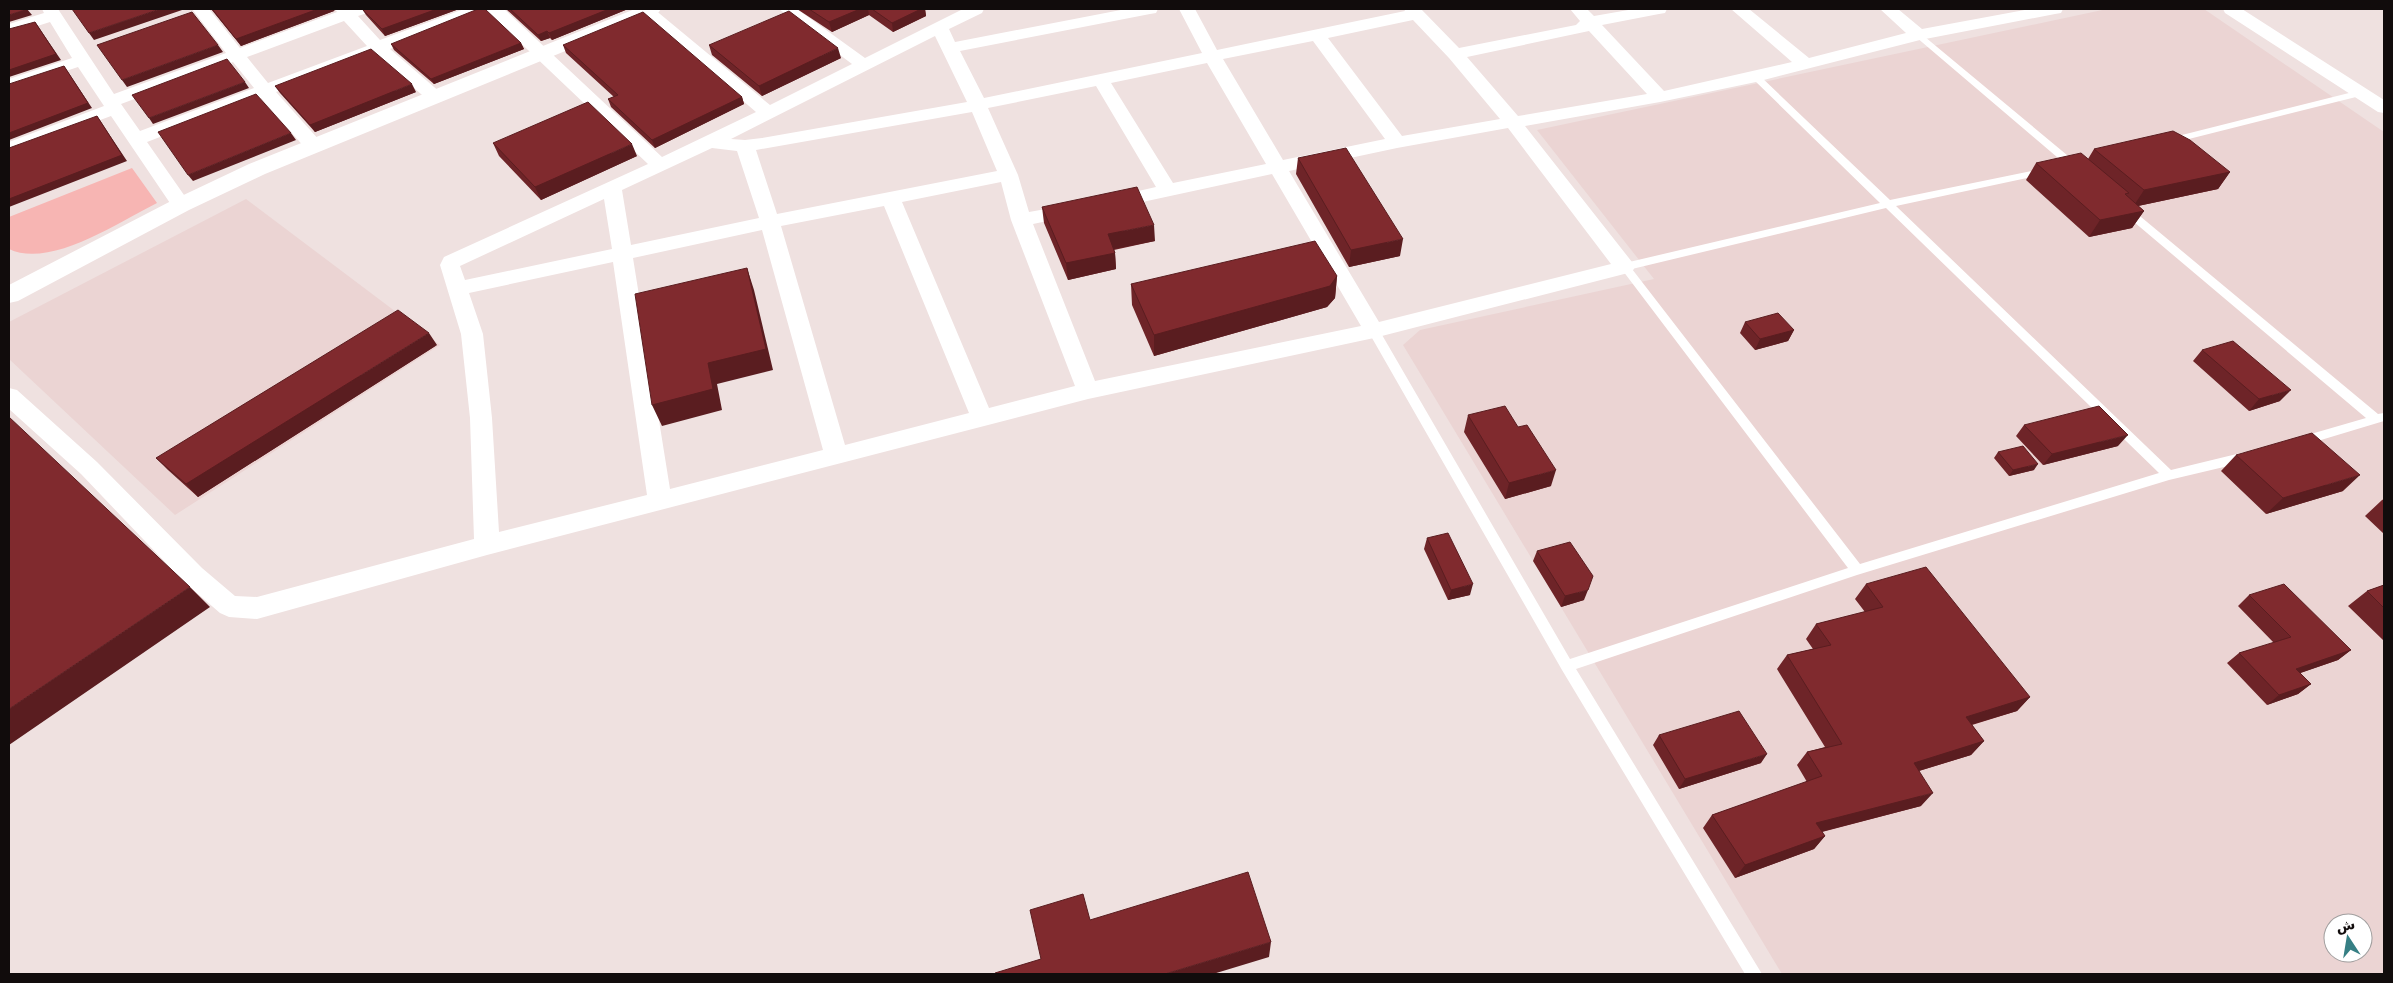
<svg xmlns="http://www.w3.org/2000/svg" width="2393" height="983" viewBox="0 0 2393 983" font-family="'DejaVu Sans',Vazirmatn,sans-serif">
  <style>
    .built { fill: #ebd4d3; fill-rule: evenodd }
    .green { fill: #f7b5b3 }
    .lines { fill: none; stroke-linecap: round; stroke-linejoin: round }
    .lane { fill: #fff; fill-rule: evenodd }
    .street { fill: #fff; fill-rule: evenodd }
    .secondary { fill: #fff; fill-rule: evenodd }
    .wall { fill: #6e2428 }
    .shaded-wall { fill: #5a1d20 }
    .building { fill: #802a2e; stroke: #5a1d20 }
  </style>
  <rect width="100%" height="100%" fill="#efe1e0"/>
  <!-- built -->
  <path class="built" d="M2107,9h97l180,123v842h-602l-379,-629 17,-15 234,-51 -117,-149zM2333,923h30v30h-30z
    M246,199l194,146 -265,170 -166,-156v-37z"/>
  <!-- green -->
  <path class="green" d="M132,168l25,35c-38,19 -107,66 -148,46v-32z"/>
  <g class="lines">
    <!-- lane -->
    <path class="lane" d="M1919,32l160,133v4h-8l-155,-132v-4z
      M1756,74l3,1 131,125 156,-32 4,1v4l-4,1 -150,32 275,264 74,-18 6,5 -6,5 -76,18 -312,95 -281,94 186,305h-17l-183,-304 -194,-339 2,-3h8l192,331 278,-91 -228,-301 5,-4 255,-60 -127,-124v-4zM1886,208l273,265 -299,91 -228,-295z
      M2361,90l3,1v4l-195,49 -5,-3 2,-2z
      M2125,206l4,1 249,207 6,-1v8l-83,25 -4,-2 -2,-3 2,-3 69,-20 -245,-207 -1,-2z"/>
    <!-- street -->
    <path class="street" d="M42,9h16l56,85 112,-41 -34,-44h17l31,39 97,-36 -2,-3h34l-2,4 -9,3 22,24 84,-31h40l158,148 94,-45 -120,-103h18l116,96 82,-41 -73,-55h18l68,49 98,-49h21l-2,4 -33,16 6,13 171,-33h32l-2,4 -6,1 -190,37 24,47 218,-45 -23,-44h16l22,41 188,-39 -1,-2h17l38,39 117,-23 4,-4 -10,-12h17l7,7 40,-7h33l-2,4 -6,1 -57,11 62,66 128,-29 -61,-53h18l60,49 97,-25 -26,-24h18l24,20 108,-20h33l-2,4 -6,1 -135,26 -164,42 -96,20 -135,24 107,136 3,5 -3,5 -258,66 -286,61 -601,156 -230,64 -28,-2 -9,-4 -36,-31 -103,-108 -72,-65v-21l8,2 80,72 105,106 33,28 22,1 217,-58 -4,-121 -9,-84 -21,-69 4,-8 204,-93 -162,-154 -96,39 51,44 3,4 -3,4h-12l-54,-47 -99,38 44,49 2,4 -2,4h-14l-45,-51 -114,44 44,63 -3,4 -7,2 -7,-2 -63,-93 -102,38v-12l95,-36 -26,-39 -69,23v-11l63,-21 -22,-36 -41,13v-11l35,-11zM1413,20l36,38 51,61 -98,17 -74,-98zM344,21l23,25 -99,37 -21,-26zM1589,31l58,63 -129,22 -51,-59zM935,36l32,66 -205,36 -17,2 -14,-1zM1313,41l72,98 -102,21 -60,-101zM233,62l21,26 -114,43 -19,-27zM1207,63l59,101 -93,19 -62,-100zM1096,86l60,101 -53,12 -3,4 3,4 7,2 162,-35 89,152 -266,55 -62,-157 48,-10 3,-4 -3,-4 -7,-2 -45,8 -11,-37 -30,-67zM972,112l25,59 -220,43 -21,-64zM1508,128l103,136 -232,58 -90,-151 108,-23zM712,148l25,3 22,67 -128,27 -9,-55zM1001,182l10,38 64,166 -86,22 -87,-206zM604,199l8,50 -147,31 -5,-14zM884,206l85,207 -124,32 -64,-219zM762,230l61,220 -153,39 -37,-231zM613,262l34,233 -148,37 -7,-114 -9,-84 -14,-41z
      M2223,9h19l142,91v13l-6,-1 -153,-99z"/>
    <!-- secondary -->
    <path class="secondary" d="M635,9h26l-3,4 -393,161 -76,36 -171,91 -9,2v-18l164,-85 76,-36z"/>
  </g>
  <!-- wall -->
  <path class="wall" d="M211,9h124l-1,2 -93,35z
    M362,9h97l-74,27 -19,-21z
    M506,9h122l-76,31 -2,-2 -9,3z
    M797,9h128l1,7 -33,16 -24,-17 -37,17z
    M521,43l3,6 -90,35 -40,-34 -3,-6z
    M563,45l179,52 2,7 -89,44 -44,-41 -3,-8 6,-2 -48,-44z
    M709,45l132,13 -79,38 -50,-41z
    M275,86l141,6 -101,40 -35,-39z
    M493,143l144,13 -96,44 -42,-44z
    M2094,149l136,23 -12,17 -80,17 6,5 -12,17 -43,9 -63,-57 10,-17 52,-4z
    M1298,158l102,98 -51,11 -53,-93z
    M1042,207l113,34 -41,9 1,3 1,16 -48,11 -24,-57z
    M1337,276l-2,22 -8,9 -173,49 -22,-51 -1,-21z
    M1745,322l49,8 -6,11 -33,9 -15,-17z
    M437,345l-239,152 -30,-27 -12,-12z
    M2202,350l78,51 -31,10 -56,-50z
    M1468,415l83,71 -46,13 -41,-67z
    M2024,425l94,21 -75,19 -27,-29z
    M1998,452l36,18 -25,6 -15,-18z
    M2236,455l107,36 -77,23 -45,-43z
    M2384,499v35l-19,-18 17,-16z
    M1427,538l43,57 -22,5 -24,-51z
    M1537,551l47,49 -23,7 -28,-46z
    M1866,584l164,113 -13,14 -45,14 12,16 -13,14 -52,16 2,35 -99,26 3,4 -11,13 -79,29 -32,-50 9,-13 95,-33 -10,-17 10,-13 18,-5 -48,-78 10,-14 26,-6 -7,-10 10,-15 49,-12 -10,-13z
    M2384,585v56l-36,-35 19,-15z
    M2249,595l102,55 -13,10 -38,13 11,11 -13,10 -31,11 -40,-42 12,-10 35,-10 -36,-37z
    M1659,735l102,28 -82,26 -26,-44z"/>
  <!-- shaded-wall -->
  <path class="shaded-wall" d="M27,9l5,6 -23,7v-7z
    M160,9h25l-91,31 -5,-7z
    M318,9h17l-1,2 -93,35 -5,-7z
    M437,9h22l-74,27 -3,-7z
    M609,9h19l-76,31 -3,-7z
    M860,9h8l1,6 -37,17 -3,-10z
    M921,9h4l1,7 -33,16 -1,-9z
    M35,22l26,38 -52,17v-7z
    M547,31l3,7 -9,3 -3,-6z
    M521,43l3,6 -90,35 -3,-5z
    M218,45l5,7 -96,35 -5,-7z
    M838,48l3,10 -79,38 -3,-10z
    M64,66l28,42 -83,32v-7z
    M245,82l4,6 -96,36 -4,-6z
    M412,84l4,8 -101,40 -5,-7z
    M742,97l2,7 -89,44 -3,-8z
    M97,116l30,45 -118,46v-8z
    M291,133l5,7 -103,41 -5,-6z
    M632,144l5,12 -96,44 -6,-13z
    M2230,172l-12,17 -85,18 11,-17z
    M2144,211l-12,17 -43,9 11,-17z
    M1154,225l1,16 -46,9 -1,-16z
    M1403,239l-3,17 -51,11 2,-17z
    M1115,253l1,16 -48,11 -2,-17z
    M747,268l7,22 19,80 -56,14 5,26 -60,16 -10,-21 56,-42z
    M1337,276l-2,22 -8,9 -173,49v-21z
    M1794,330l-6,11 -33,9 5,-11z
    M429,333l8,12 -239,152 -12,-13z
    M2291,390l-11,11 -31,10 10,-12z
    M2128,435l-10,11 -75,19 9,-11z
    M2038,464l-4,6 -25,6 4,-6z
    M1556,470l-5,16 -46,13 4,-16z
    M2360,475l-17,16 -77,23 17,-16z
    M1473,584l-3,11 -22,5 3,-10z
    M190,587l20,20 -201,138v-36z
    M1588,590l-4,10 -23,7 4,-11z
    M2351,650l-13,10 -55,19 13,-10z
    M2311,684l-13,10 -31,11 12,-10z
    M2030,697l-13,14 -64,19 13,-13z
    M1984,741l-13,14 -69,21 12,-13z
    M1767,754l-6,9 -82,26 6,-10z
    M1933,793l-12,13 -116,30 11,-13z
    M1825,836l-11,13 -79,29 10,-13z
    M1271,942l-2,15 -56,17h-48z"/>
  <!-- building -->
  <path class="building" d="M9,9h19l-19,6z
    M72,9h88l-71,24z
    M212,9h106l-82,30z
    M362,9h75l-55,20z
    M478,9h7l36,34 -90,36 -40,-35z
    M510,9h99l-60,24 -2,-2 -9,4z
    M809,9h51l-31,13z
    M872,9h49l-29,14z
    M789,11l49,37 -79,38 -50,-41z
    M192,12l26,33 -96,35 -25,-35z
    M643,12l99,85 -90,43 -44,-41 10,-4 -55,-50z
    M35,22l21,32 -47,16v-41z
    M371,49l41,35 -102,41 -35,-39z
    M227,59l18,23 -96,36 -17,-23z
    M64,66l24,37 -79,30v-49z
    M256,94l35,39 -103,42 -30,-43z
    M588,102l44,42 -97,43 -42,-44z
    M97,116l25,39 -113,44v-51z
    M2173,131l17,9 40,32 -86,18 -50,-41z
    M1346,148l57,91 -52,11 -53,-92z
    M2081,153l48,40 -4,1 19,17 -44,9 -64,-57z
    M1137,187l17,38 -46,9 7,19 -49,10 -24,-56z
    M1315,241l22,35 -7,10 -176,49 -23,-51z
    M747,268l19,81 -58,14 5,26 -61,16 -17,-111z
    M398,310l31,23 -243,151 -30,-26z
    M1778,313l16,17 -34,9 -15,-17z
    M2233,341l58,49 -32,9 -57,-49z
    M1505,406l13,21 9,-2 29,45 -47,13 -41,-68z
    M2099,406l29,29 -76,19 -28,-29z
    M9,417l181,170 -181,122z
    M2312,433l48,42 -77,23 -47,-43z
    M2023,446l15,18 -25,6 -15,-18z
    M1448,533l25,51 -22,6 -24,-52z
    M1570,542l23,34 -5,14 -23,6 -28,-45z
    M1926,567l104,130 -64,20 18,24 -70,22 19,30 -117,30 9,13 -80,29 -33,-50 110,-39 -15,-24 35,-8 -55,-89 44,-10 -15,-21 67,-17 -17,-23z
    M2284,584l67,66 -55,19 15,15 -32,11 -40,-42 52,-16 -42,-42z
    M2384,585v23l-17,-17z
    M1739,711l28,43 -82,25 -26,-44z
    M1248,872l23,70 -106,32h-169l-1,-1 46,-14 -11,-49 53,-16 7,26z"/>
  <!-- border -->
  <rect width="2393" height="983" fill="none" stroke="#110c0c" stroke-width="20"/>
  <!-- north arrow -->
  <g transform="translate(2348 938) rotate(348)"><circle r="24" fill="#ffffff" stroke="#a09e9e"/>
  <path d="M0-4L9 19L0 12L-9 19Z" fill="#367f84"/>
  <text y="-8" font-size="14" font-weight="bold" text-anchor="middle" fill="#110c0c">ش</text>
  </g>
</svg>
